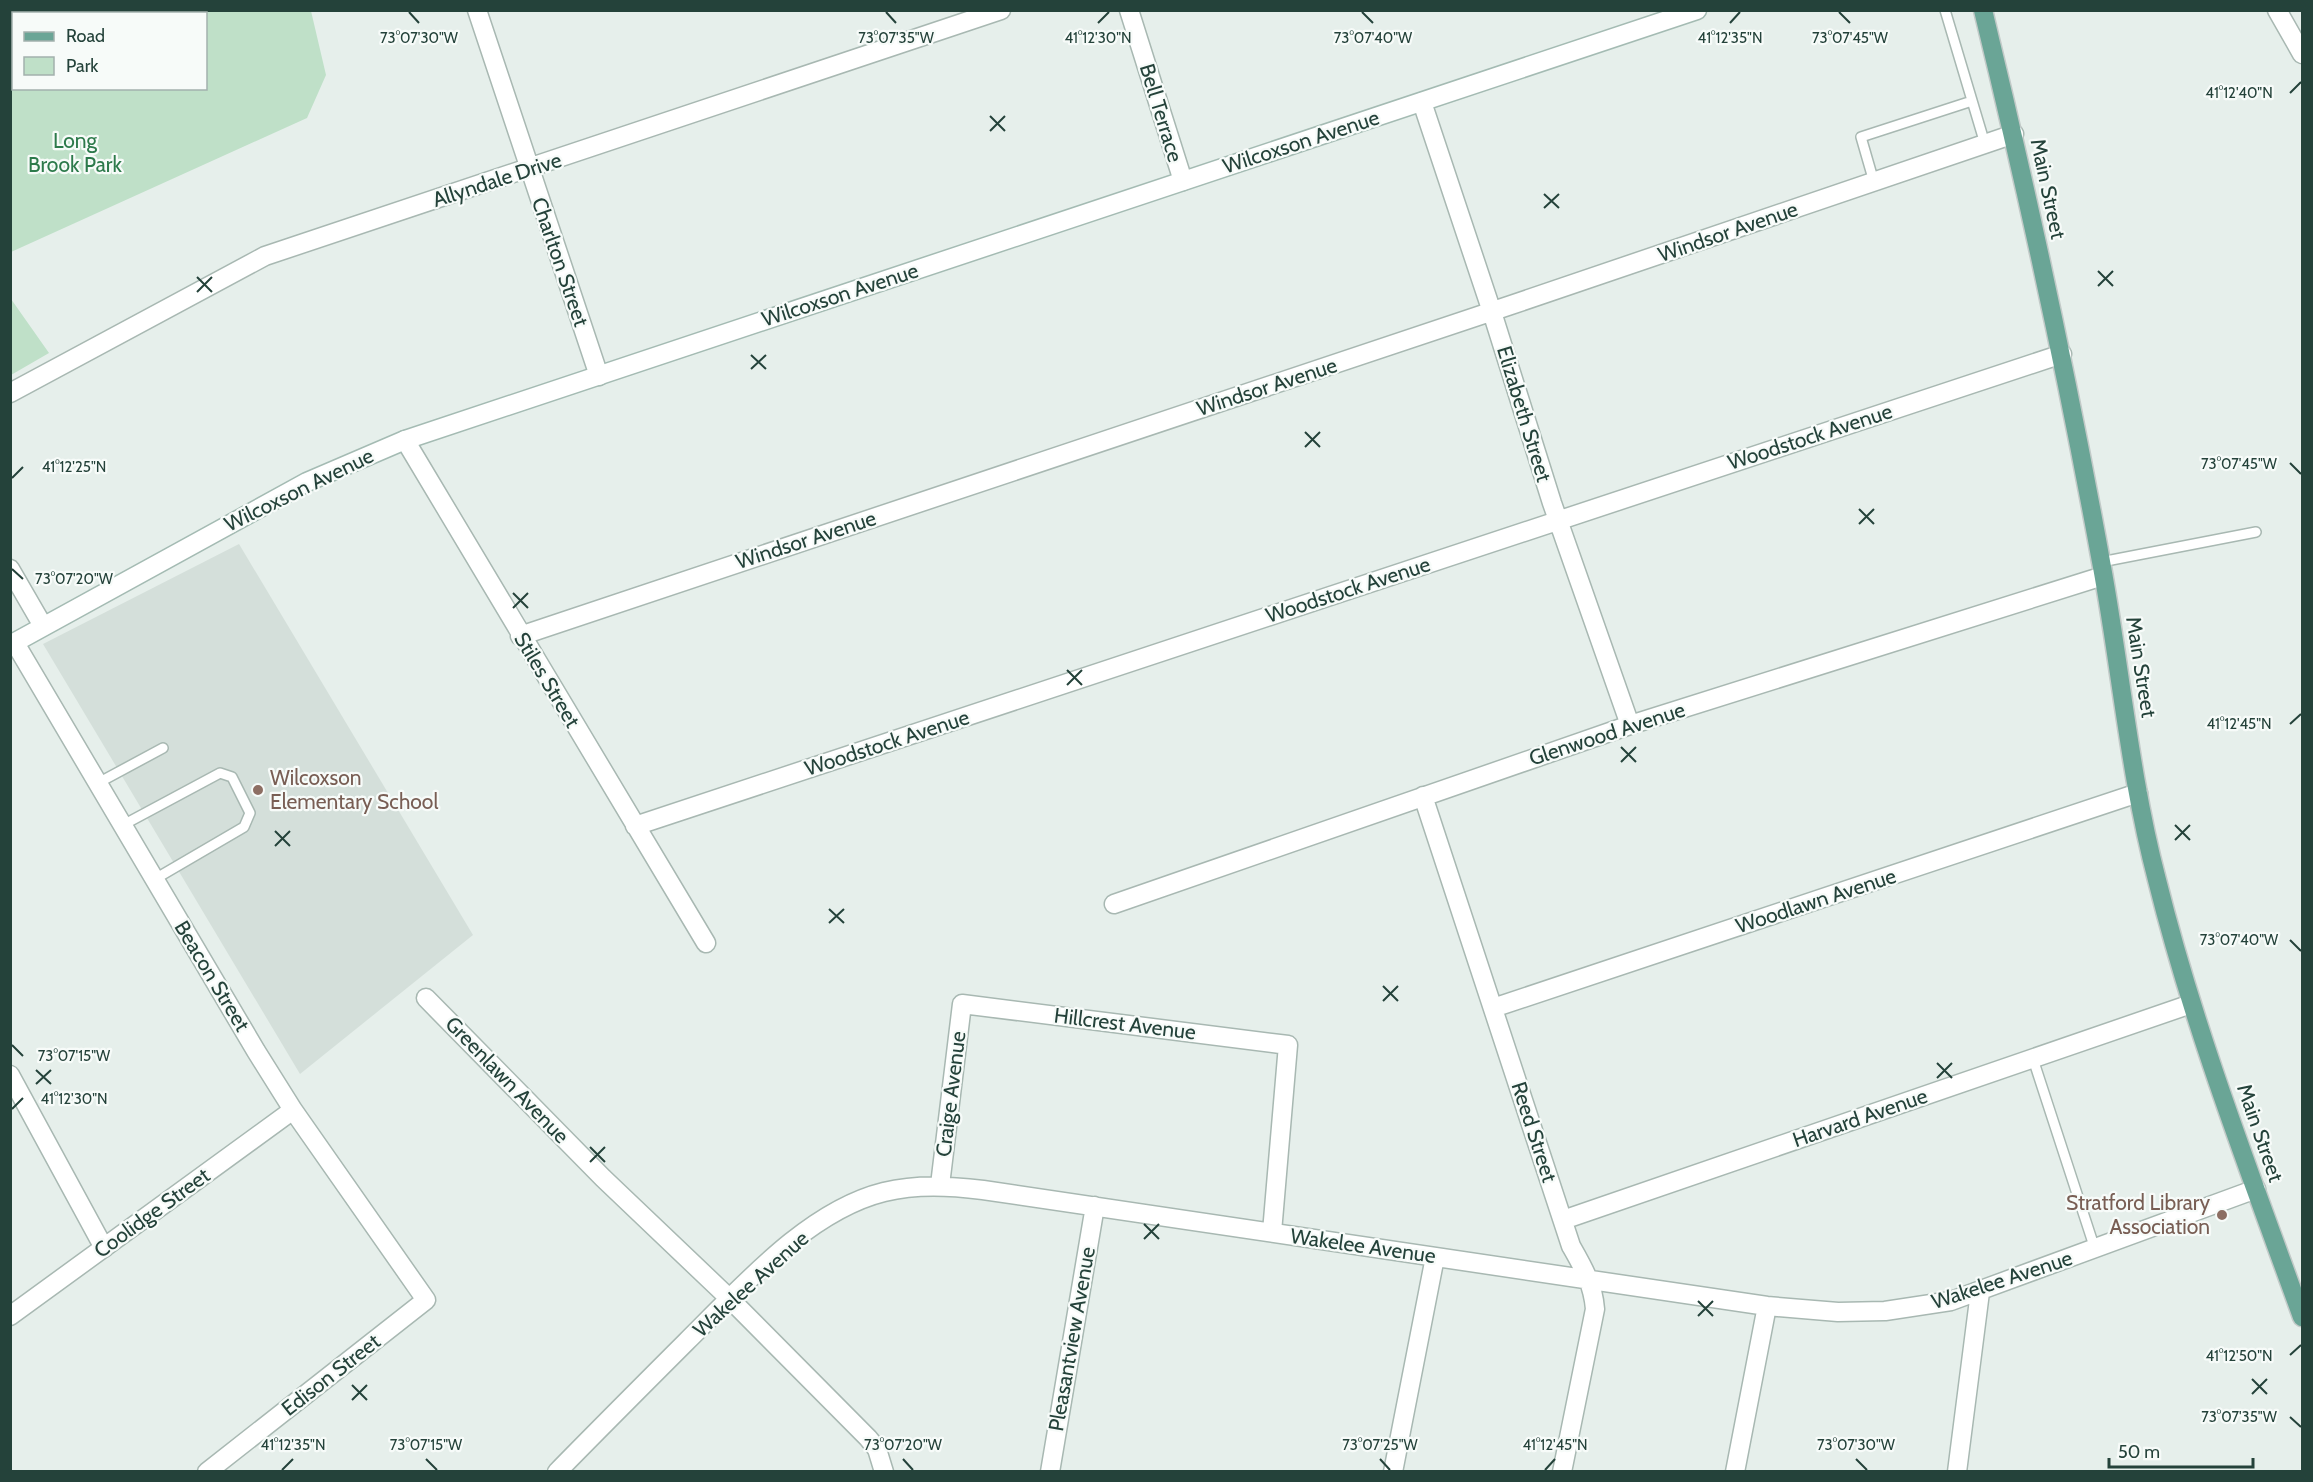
<svg xmlns="http://www.w3.org/2000/svg" width="2313" height="1482" viewBox="0 0 2313 1482" font-family="Cabin,sans-serif">
  <style>
    .built { fill: #d4dfda }
    .green { fill: #bfe0c8; fill-rule: evenodd }
    .lines { fill: none; stroke-linecap: round; stroke-linejoin: round }
    .lane-casing { stroke: #a8b8b2; stroke-width: 12 }
    .street-casing { stroke: #a8b8b2; stroke-width: 21 }
    .secondary-casing { stroke: #a4bbb3; stroke-width: 21 }
    .primary-casing { stroke: #c2cac8; stroke-width: 21 }
    .lane { stroke: #fff; stroke-width: 9 }
    .street { stroke: #fff; stroke-width: 18 }
    .secondary { stroke: #fff; stroke-width: 18 }
    .primary { stroke: #6aa596; stroke-width: 18 }
    .ticks { fill: none; stroke: #24423a; stroke-width: 2 }
    .education-dot { fill: #8d6e63; stroke: #f7fbf9; stroke-width: 2 }
    .labels { text-anchor: middle; stroke-width: 4.5; stroke-linejoin: round; paint-order: stroke }
    .street-label { font-size: 21px; fill: #24423a; stroke: #f7fbf9 }
    .park-label { font-size: 21px; fill: #2d7a4b; stroke: #f7fbf9 }
    .education-label { font-size: 21px; fill: #785e54; stroke: #f7fbf9; text-anchor: start }
    .ticks-label { font-size: 15px; text-anchor: middle; fill: #24423a; stroke: #f7fbf9; stroke-width: 4.5; stroke-linejoin: round; paint-order: stroke }
  </style>
  <rect width="100%" height="100%" fill="#e6efeb"/>
  <!-- built -->
  <path class="built" d="M239,544l234,391 -173,139 -257,-430z"/>
  <!-- green -->
  <path class="green" d="M10,11h301l15,64 -19,43 -296,134zM14,14h192v74h-192z
    M11,299l38,54 -38,22h-1z"/>
  <g class="lines">
    <!-- lane casing -->
    <g class="lane-casing">
      <path id="lane" d="M1945,10l40,134
        M1874,182l-13,-45 111,-36
        M2101,562l155,-30
        M98,783l65,-35
        M123,825l97,-52 12,4 18,36 -6,14 -89,52
        M2033,1059l62,190"/>
    </g>
    <!-- street casing -->
    <g class="street-casing">
      <path id="street" d="M477,10l122,366
        M1129,10l54,171
        M2277,10l25,44
        M1422,102l70,210 60,191 78,222
        M10,393l255,-137 736,-246
        M405,440l301,503
        M10,569l33,57
        M520,636l991,-331 503,-171
        M15,643l241,408 37,59 133,190 -219,172
        M1423,796l148,450c12,21 22,38 24,63l-33,163
        M635,826l1427,-472
        M1114,904l516,-179 473,-149
        M426,998l177,180 127,121 138,139 9,11 7,23
        M1493,1008l645,-215
        M10,1075l94,173
        M940,1185l22,-181 326,41 -16,187
        M1563,1220l628,-216
        M10,1316l283,-206
        M557,1472c43,-44 86,-87 129,-130 54,-53 121,-131 198,-150 33,-8 66,-6 99,-2l784,116 71,6 47,-1 66,-10 305,-112
        M1050,1472l45,-266
        M1393,1472l42,-215
        M1735,1472l32,-166
        M1957,1472l23,-180"/>
    </g>
    <!-- secondary casing -->
    <g class="secondary-casing">
      <path id="secondary" d="M10,645l297,-163 98,-42 1292,-430"/>
    </g>
    <!-- primary casing -->
    <g class="primary-casing">
      <path id="primary" d="M1983,10c45,185 85,370 119,557 19,104 28,211 55,313 37,149 93,293 145,437"/>
    </g>
    <!-- lane -->
    <use href="#lane" class="lane"/>
    <!-- street -->
    <use href="#street" class="street"/>
    <!-- secondary -->
    <use href="#secondary" class="secondary"/>
    <!-- primary -->
    <use href="#primary" class="primary"/>
  </g>
  <!-- ticks -->
  <path class="ticks" d="M409,12l10,11M886,12l10,11M1362,12l11,11M1839,12l11,11M1098,23l11,-11M1730,23l10,-11M2290,93l11,-11M990,116l15,15M990,131l15,-15M1544,194l15,14M1544,208l15,-14M2098,271l15,15M197,277l15,15M2098,286l15,-15M197,292l15,-15M751,355l15,14M751,369l15,-14M1305,432l15,15M1305,447l15,-15M2290,463l11,11M12,478l11,-11M1859,509l15,15M1859,524l15,-15M12,569l11,10M513,593l15,15M513,608l15,-15M1067,670l15,15M1067,685l15,-15M2290,724l11,-10M1621,747l15,15M1621,762l15,-15M2175,825l15,15M275,831l15,15M2175,840l15,-15M275,846l15,-15M829,909l15,14M829,923l15,-14M2290,940l11,11M1383,986l15,15M1383,1001l15,-15M12,1045l11,11M1937,1063l15,15M36,1070l15,14M1937,1078l15,-15M36,1084l15,-14M12,1109l11,-11M590,1147l15,15M590,1162l15,-15M1144,1224l15,15M1144,1239l15,-15M1698,1301l15,15M1698,1316l15,-15M2290,1355l11,-10M2252,1379l15,15M352,1385l15,15M2252,1394l15,-15M352,1400l15,-15M2290,1417l11,10M426,1459l11,11M903,1459l10,11M1380,1459l10,11M1856,1459l11,11M282,1470l11,-11M1545,1470l10,-11"/>
  <!-- markers -->
  <g class="education-dot">
    <circle cx="258" cy="790" r="6"/>
    <circle cx="2222" cy="1215" r="6"/>
  </g>
  <g class="labels">
    <!-- street labels -->
    <g class="street-label">
      <text transform="translate(1161 113) rotate(73)" y="7">Bell Terrace</text>
      <text transform="translate(1301 142) rotate(-18)" y="7">Wilcoxson Avenue</text>
      <text transform="translate(497 180) rotate(-18)" y="7">Allyndale Drive</text>
      <text transform="translate(2048 189) rotate(78)" y="7">Main Street</text>
      <text transform="translate(1728 232) rotate(-19)" y="7">Windsor Avenue</text>
      <text transform="translate(560 262) rotate(71)" y="7">Charlton Street</text>
      <text transform="translate(840 295) rotate(-18)" y="7">Wilcoxson Avenue</text>
      <text transform="translate(1267 387) rotate(-18)" y="7">Windsor Avenue</text>
      <text transform="translate(1524 414) rotate(73)" y="7">Elizabeth Street</text>
      <text transform="translate(1810 437) rotate(-18)" y="7">Woodstock Avenue</text>
      <text transform="translate(299 490) rotate(-26)" y="7">Wilcoxson Avenue</text>
      <text transform="translate(806 540) rotate(-18)" y="7">Windsor Avenue</text>
      <text transform="translate(1348 590) rotate(-18)" y="7">Woodstock Avenue</text>
      <text transform="translate(2141 667) rotate(81)" y="7">Main Street</text>
      <text transform="translate(547 680) rotate(59)" y="7">Stiles Street</text>
      <text transform="translate(1607 734) rotate(-18)" y="7">Glenwood Avenue</text>
      <text transform="translate(887 743) rotate(-18)" y="7">Woodstock Avenue</text>
      <text transform="translate(1816 901) rotate(-18)" y="7">Woodlawn Avenue</text>
      <text transform="translate(212 976) rotate(59)" y="7">Beacon Street</text>
      <text transform="translate(1125 1024) rotate(7)" y="7">Hillcrest Avenue</text>
      <text transform="translate(507 1080) rotate(46)" y="7">Greenlawn Avenue</text>
      <text transform="translate(951 1094) rotate(-83)" y="7">Craige Avenue</text>
      <text transform="translate(1860 1118) rotate(-19)" y="7">Harvard Avenue</text>
      <text transform="translate(1534 1132) rotate(72)" y="7">Reed Street</text>
      <text transform="translate(2260 1133) rotate(71)" y="7">Main Street</text>
      <text transform="translate(152 1213) rotate(-36)" y="7">Coolidge Street</text>
      <text transform="translate(1363 1246) rotate(8)" y="7">Wakelee Avenue</text>
      <text transform="translate(2002 1280) rotate(-18)" y="7">Wakelee Avenue</text>
      <text transform="translate(751 1284) rotate(-42)" y="7">Wakelee Avenue</text>
      <text transform="translate(1072 1339) rotate(-80)" y="7">Pleasantview Avenue</text>
      <text transform="translate(331 1375) rotate(-38)" y="7">Edison Street</text>
    </g>
    <!-- park labels -->
    <g class="park-label">
      <text x="75" y="148">Long<tspan x="75" dy="24">Brook Park</tspan></text>
    </g>
    <!-- education labels -->
    <g class="education-label">
      <text x="270" y="785">Wilcoxson<tspan x="270" dy="24">Elementary School</tspan></text>
      <text x="2210" y="1210" text-anchor="end">Stratford Library<tspan x="2210" dy="24">Association</tspan></text>
    </g>
  </g>
  <g class="ticks-label">
    <text x="419" y="43">73°07'30"W</text>
    <text x="896" y="43">73°07'35"W</text>
    <text x="1098" y="43">41°12'30"N</text>
    <text x="1373" y="43">73°07'40"W</text>
    <text x="1730" y="43">41°12'35"N</text>
    <text x="1850" y="43">73°07'45"W</text>
    <text x="2239" y="98">41°12'40"N</text>
    <text x="2239" y="469">73°07'45"W</text>
    <text x="74" y="472">41°12'25"N</text>
    <text x="74" y="584">73°07'20"W</text>
    <text x="2239" y="729">41°12'45"N</text>
    <text x="2239" y="945">73°07'40"W</text>
    <text x="74" y="1061">73°07'15"W</text>
    <text x="74" y="1104">41°12'30"N</text>
    <text x="2239" y="1361">41°12'50"N</text>
    <text x="2239" y="1422">73°07'35"W</text>
    <text x="293" y="1450">41°12'35"N</text>
    <text x="426" y="1450">73°07'15"W</text>
    <text x="1555" y="1450">41°12'45"N</text>
    <text x="903" y="1450">73°07'20"W</text>
    <text x="1380" y="1450">73°07'25"W</text>
    <text x="1856" y="1450">73°07'30"W</text>
  </g>
  <!-- border -->
  <rect width="2313" height="1482" fill="none" stroke="#24423a" stroke-width="24"/>
  <!-- legend -->
  <rect x="12" y="12" width="195" height="78" fill="#f7fbf9" stroke="#a3b1ad" stroke-width="1.5"/>
  <rect x="24" y="32" width="30" height="9" fill="#6aa596" stroke="#a3b1ad" stroke-width="1.5"/>
  <text x="66" y="42" font-size="18" fill="#24423a">Road</text>
  <rect x="24" y="57" width="30" height="18" fill="#bfe0c8" stroke="#a3b1ad" stroke-width="1.5"/>
  <text x="66" y="72" font-size="18" fill="#24423a">Park</text>
  <!-- scale -->
  <path d="M2109 1458v9h144v-9" fill="none" stroke="#24423a" stroke-width="3"/>
  <text x="2118" y="1458" font-size="18" fill="#24423a" stroke="#f7fbf9" stroke-width="4.5" paint-order="stroke">50 m</text>
</svg>
